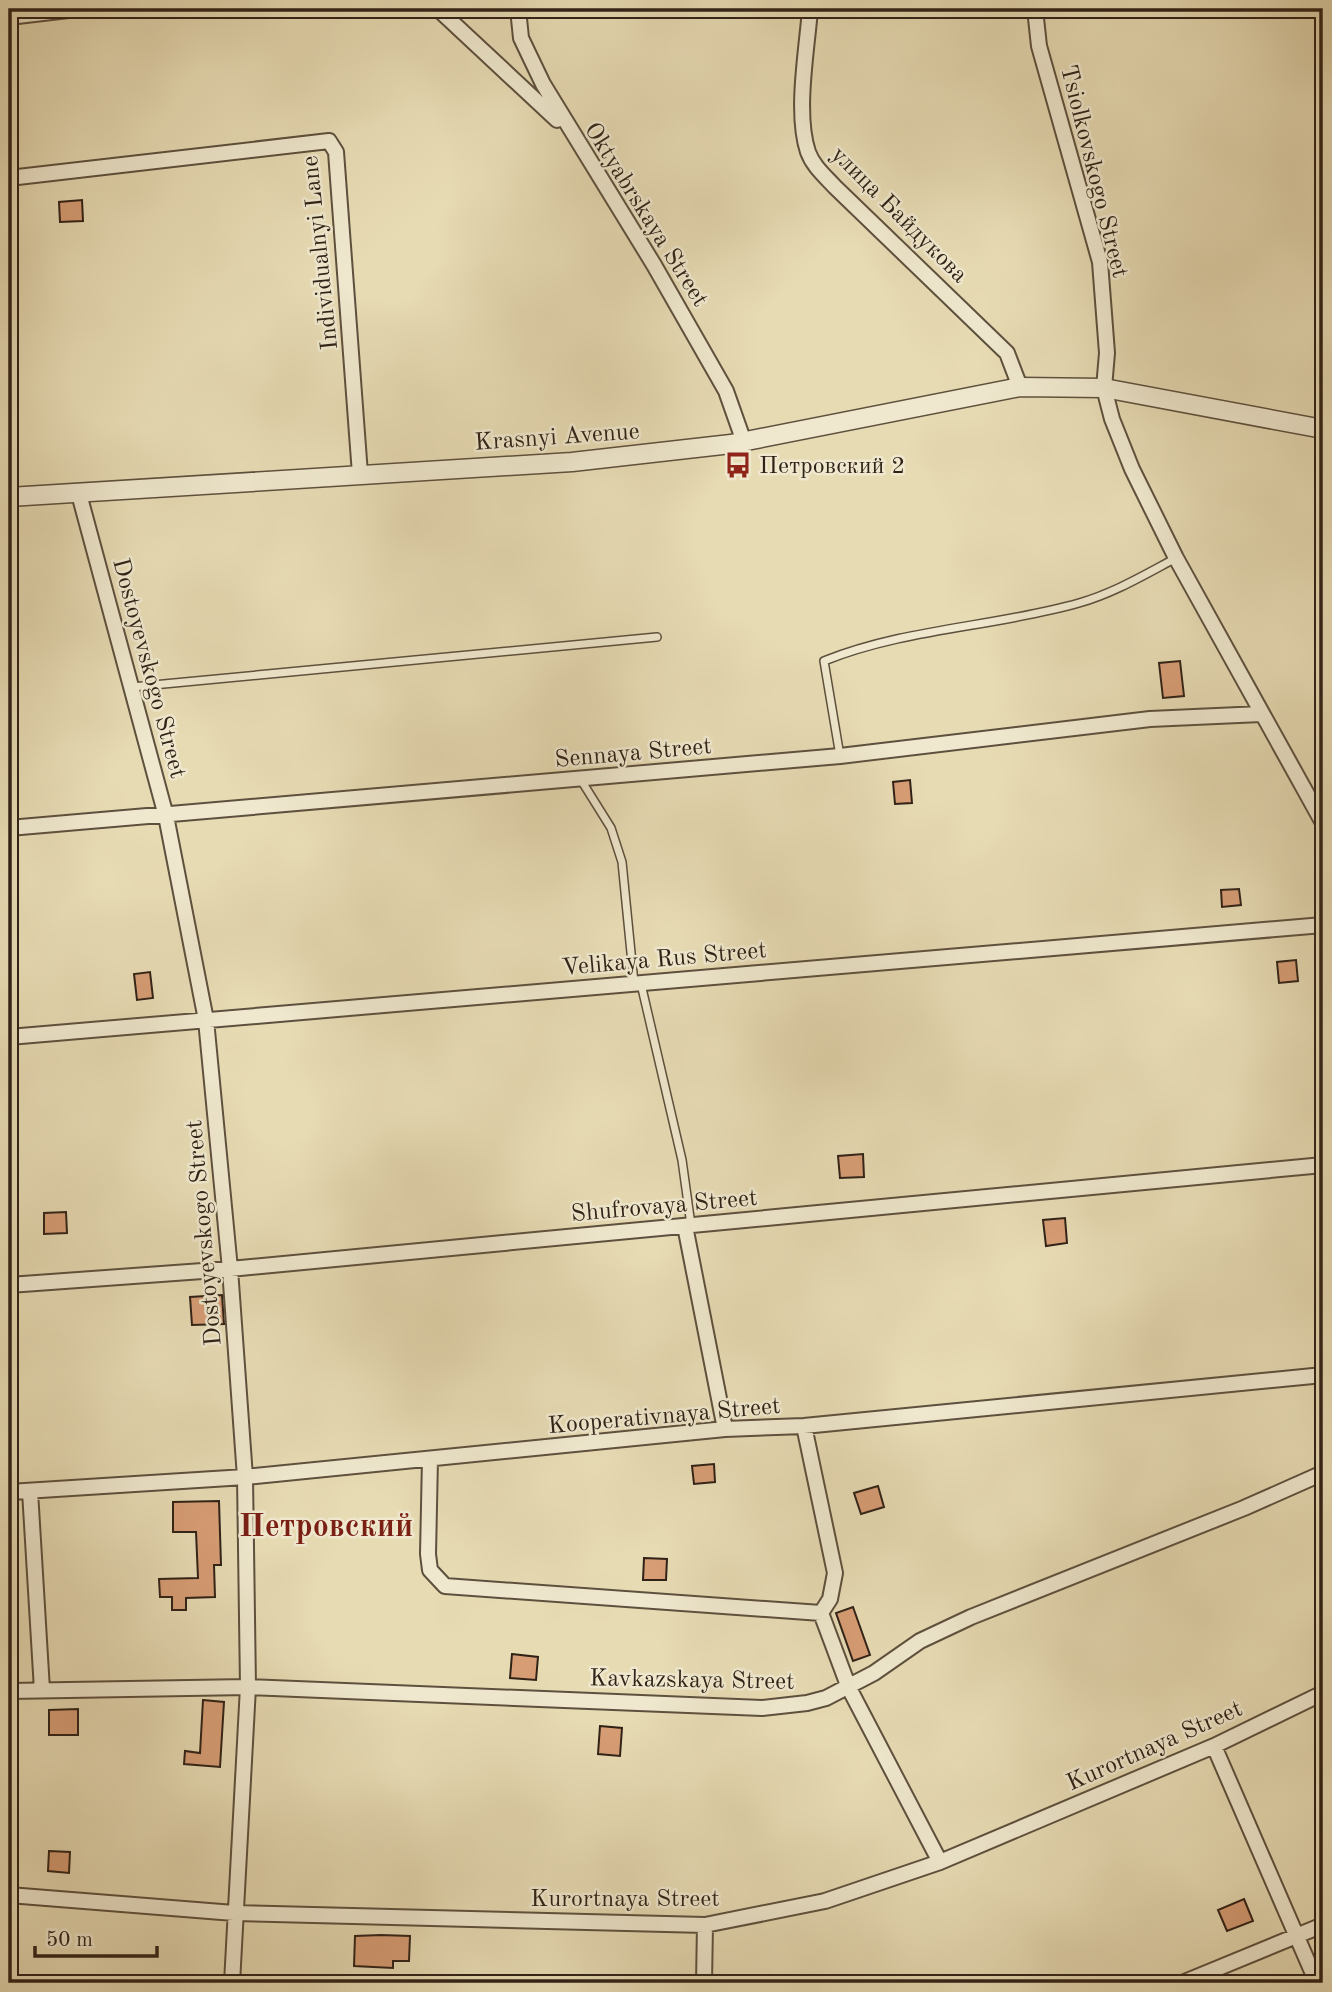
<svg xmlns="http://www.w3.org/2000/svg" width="1332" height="1992" viewBox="0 0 1332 1992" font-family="'Old Standard TT',serif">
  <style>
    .building { fill: #d79d75; stroke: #302217; stroke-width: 2 }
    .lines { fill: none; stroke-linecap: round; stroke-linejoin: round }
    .service-casing { stroke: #5e503e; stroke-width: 10 }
    .minor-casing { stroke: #5e503e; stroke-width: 18 }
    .tertiary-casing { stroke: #5e503e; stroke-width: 21 }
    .service { stroke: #efe8ce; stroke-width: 7 }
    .minor { stroke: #efe8ce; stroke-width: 14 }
    .tertiary { stroke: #efe8ce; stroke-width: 18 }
    .labels { text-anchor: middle; stroke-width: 5; stroke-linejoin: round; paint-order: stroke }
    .street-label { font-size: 24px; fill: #302217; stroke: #efe8ce }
    .poi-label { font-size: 24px; fill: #302217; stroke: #efe8ce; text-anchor: start }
    .district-label { font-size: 32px; font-weight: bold; fill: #7a1f14; stroke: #efe8ce }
  </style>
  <rect width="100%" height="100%" fill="#e7dbb4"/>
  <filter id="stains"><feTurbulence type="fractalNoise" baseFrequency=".00286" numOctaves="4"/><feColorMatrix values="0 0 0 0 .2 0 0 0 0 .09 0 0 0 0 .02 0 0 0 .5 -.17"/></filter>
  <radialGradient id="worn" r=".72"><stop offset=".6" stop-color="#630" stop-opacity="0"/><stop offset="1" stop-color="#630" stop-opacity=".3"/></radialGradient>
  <!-- building -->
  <path class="building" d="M82,200l1,21 -23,1 -1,-20z
    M1180,661l4,35 -21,2 -4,-35z
    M910,780l2,23 -17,1 -2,-22z
    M1239,889l2,16 -19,2 -1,-17z
    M1296,960l2,21 -19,2 -2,-21z
    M150,972l3,26 -16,2 -3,-26z
    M863,1154l1,23 -24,1 -2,-22z
    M66,1212l1,21 -23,1v-21z
    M1065,1218l2,25 -21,3 -3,-26z
    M222,1295l2,29 -32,1 -2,-28z
    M714,1464l1,18 -21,2 -2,-18z
    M878,1486l6,21 -23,7 -7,-21z
    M219,1501l2,64h-7l1,32 -29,1v12h-14v-13h-12l-1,-18 39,-1 -2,-46h-23v-30z
    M644,1558l23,1 -1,21h-23z
    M853,1607l17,48 -17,6 -17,-48z
    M512,1654l26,3 -2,23 -26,-2z
    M203,1700l21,2 -4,65 -36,-3 1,-13 15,2z
    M78,1709v26h-29v-25z
    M600,1726l22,2 -2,28 -22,-2z
    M49,1851l21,1 -1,21 -21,-2z
    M1244,1899l9,22 -26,10 -9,-21z
    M381,1935l29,1 -1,25h-16v7l-39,-2 1,-30z"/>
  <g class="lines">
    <!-- service casing -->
    <g class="service-casing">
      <path id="service" d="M132,687l525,-50
        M840,756l-16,-95c82,-33 171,-34 255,-58 35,-10 65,-28 97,-45
        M581,780l30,48 11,34 12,121
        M641,984l41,176 9,65"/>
    </g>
    <!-- minor casing -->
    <g class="minor-casing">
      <path id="minor" d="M438,9l119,111
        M518,9l3,29 22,46 111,181 72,126 18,51
        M810,9c-3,41 -15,104 -2,143 5,14 17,24 27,35l172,166 13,34
        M1035,9l4,37 61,216 7,91 -3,35 8,31 20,50 44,89 147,265
        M9,17l68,-8
        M9,178l320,-37 7,11 24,322
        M79,494l87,322 40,204 24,249 15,208 3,210 -16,296
        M9,828l831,-72 310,-37 111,-5
        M9,1037l1314,-112
        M685,1226l40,203
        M9,1285l221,-16 1093,-104
        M804,1426l31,147 -5,26 -9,14 28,75 91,174
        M430,1459l-2,95 2,16 15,16 376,27
        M30,1491l12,199
        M9,1492l236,-15 480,-48 79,-3 519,-51
        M9,1691l239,-4 514,21 45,-5 19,-5 48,-25 46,-32 51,-24 273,-109 79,-35
        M1214,1746l103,237
        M9,1895l225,18 471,12 120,-24 115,-39 274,-116 109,-53
        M704,1983l1,-58
        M1182,1983l141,-58"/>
    </g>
    <!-- tertiary casing -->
    <g class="tertiary-casing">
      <path id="tertiary" d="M9,497l563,-35 159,-18 289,-57 84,1 219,41"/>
    </g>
    <!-- service -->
    <use href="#service" class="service"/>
    <!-- minor -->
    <use href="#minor" class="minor"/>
    <!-- tertiary -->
    <use href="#tertiary" class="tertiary"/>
  </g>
  <!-- icons -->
  <defs>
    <g id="bus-bare" transform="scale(2.1)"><path d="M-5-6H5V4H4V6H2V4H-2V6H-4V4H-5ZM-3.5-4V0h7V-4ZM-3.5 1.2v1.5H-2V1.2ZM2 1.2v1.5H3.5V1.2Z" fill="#8f2418" stroke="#efe8ce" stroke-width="2.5" paint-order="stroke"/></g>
  </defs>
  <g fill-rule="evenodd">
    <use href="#bus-bare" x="738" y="465"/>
  </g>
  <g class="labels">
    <!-- street labels -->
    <g class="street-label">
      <text transform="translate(1095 171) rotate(76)" y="8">Tsiolkovskogo Street</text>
      <text transform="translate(647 214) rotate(58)" y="8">Oktyabrskaya Street</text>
      <text transform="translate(900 214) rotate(45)" y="8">улица Байдукова</text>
      <text transform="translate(319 253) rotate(-96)" y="8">Individualnyi Lane</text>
      <text transform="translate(557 436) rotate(-4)" y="8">Krasnyi Avenue</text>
      <text transform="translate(150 668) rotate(75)" y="8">Dostoyevskogo Street</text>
      <text transform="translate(633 752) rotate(-5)" y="8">Sennaya Street</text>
      <text transform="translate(664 958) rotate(-5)" y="8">Velikaya Rus Street</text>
      <text transform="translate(664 1205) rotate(-5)" y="8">Shufrovaya Street</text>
      <text transform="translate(203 1233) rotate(-95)" y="8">Dostoyevskogo Street</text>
      <text transform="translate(664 1415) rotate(-5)" y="8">Kooperativnaya Street</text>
      <text transform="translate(692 1679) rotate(1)" y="8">Kavkazskaya Street</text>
      <text transform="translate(1154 1745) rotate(-24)" y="8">Kurortnaya Street</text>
      <text x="625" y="1906">Kurortnaya Street</text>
    </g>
    <!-- poi labels -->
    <g class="poi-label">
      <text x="759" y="473">Петровский 2</text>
    </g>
    <!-- district labels -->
    <g class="district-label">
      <text x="326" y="1536">Петровский</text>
    </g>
  </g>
  <!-- margin -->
  <rect width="1332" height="1992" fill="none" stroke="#e7dbb4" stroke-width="35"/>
  <rect x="10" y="10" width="1311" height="1971" fill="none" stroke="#302217" stroke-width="3.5"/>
  <rect x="18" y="18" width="1297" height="1957" fill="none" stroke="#302217" stroke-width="2"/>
  <!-- scale -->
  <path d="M35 1946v10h122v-10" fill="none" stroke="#302217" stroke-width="3.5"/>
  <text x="46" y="1946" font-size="21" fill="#302217" stroke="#efe8ce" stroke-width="5" paint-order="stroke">50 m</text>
  <rect width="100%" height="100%" filter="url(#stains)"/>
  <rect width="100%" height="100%" fill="url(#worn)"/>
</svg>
